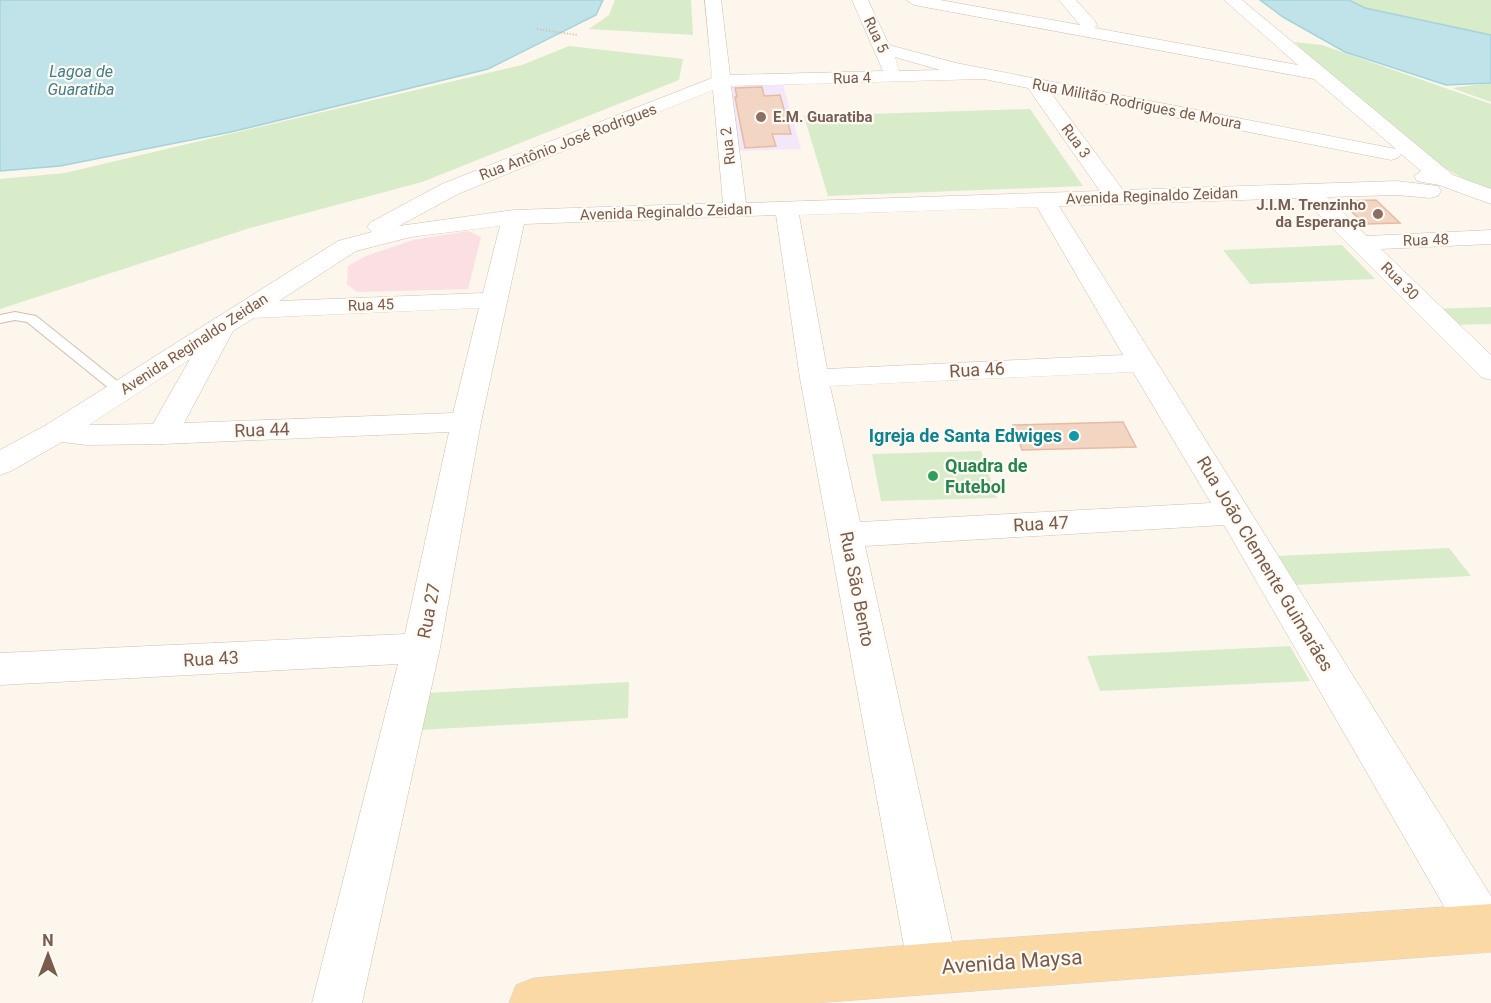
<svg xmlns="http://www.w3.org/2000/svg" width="1491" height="1003" viewBox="0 0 1491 1003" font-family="Roboto,sans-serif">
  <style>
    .education { fill: #f3e8fa }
    .medical { fill: #fbdfe3 }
    .green { fill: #d8ecc9 }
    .water { fill: #bfe3e8; stroke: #a5d3da; stroke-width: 1.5 }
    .building { fill: #f3d5c3; stroke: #e6bba3; stroke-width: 1.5 }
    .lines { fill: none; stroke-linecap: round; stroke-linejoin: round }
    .service-casing { stroke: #d1beb0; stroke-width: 2 }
    .minor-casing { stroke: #d1beb0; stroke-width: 1 }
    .primary-casing { stroke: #dad1cd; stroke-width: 1 }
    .path { stroke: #d9b8a5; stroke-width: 2; stroke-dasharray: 1 2; stroke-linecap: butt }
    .service { fill: #fff; fill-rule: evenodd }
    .minor { fill: #fff; fill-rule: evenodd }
    .primary { fill: #fbd9a5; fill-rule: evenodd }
    .education-dot { fill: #8d6e63; stroke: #fffaf3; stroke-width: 2 }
    .culture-dot { fill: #0f9aa8; stroke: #fffaf3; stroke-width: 2 }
    .leisure-dot { fill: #2e9e5b; stroke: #fffaf3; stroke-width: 2 }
    .labels { text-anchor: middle; stroke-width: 4.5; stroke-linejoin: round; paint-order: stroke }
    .far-street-label { font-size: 15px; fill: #7a5c4d; stroke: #fffaf3 }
    .far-education-label { font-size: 15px; font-weight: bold; fill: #785e54; stroke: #fffaf3; text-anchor: start }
    .far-water-label { font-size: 16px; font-style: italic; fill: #437c86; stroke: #fffaf3 }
    .street-label { font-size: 18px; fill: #7a5c4d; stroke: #fffaf3 }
    .culture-label { font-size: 18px; font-weight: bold; fill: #0d838f; stroke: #fffaf3; text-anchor: end }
    .leisure-label { font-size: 18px; font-weight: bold; fill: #27864d; stroke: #fffaf3; text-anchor: start }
    .near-street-label { font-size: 21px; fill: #7a5c4d; stroke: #fffaf3 }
  </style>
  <rect width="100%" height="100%" fill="#fdf6ec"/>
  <!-- education -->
  <path class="education" d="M782,81l19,68 -65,2 -11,-68z"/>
  <!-- medical -->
  <path class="medical" d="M468,231l13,6 -13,52 -111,3 -10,-8 1,-18 18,-10 47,-16z"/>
  <!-- green -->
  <path class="green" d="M615,0h76l2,35 -104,-6 20,-14z
    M1349,0h142v35l-126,-27z
    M1294,42l28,3 169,59v86c-68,-22 -144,-101 -197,-148z
    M569,46l114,13 -4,21 -257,102 -172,46 -250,81v-130l65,-6 457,-108z
    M1491,83v19l-39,-14z
    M1030,109l53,77 -255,10 -24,-80z
    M1342,245l33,34 -125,5 -27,-34z
    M1491,307v17l-40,1 -17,-16z
    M981,451l16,47 -116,3 -9,-47z
    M1449,548l22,28 -176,9 -17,-29z
    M1290,646l20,35 -210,10 -13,-35z
    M629,682l-1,36 -208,12 7,-37z"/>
  <!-- water -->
  <path class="water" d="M0,0h603l-7,15 -108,54 -257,63 -171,34 -60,5z
    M1260,0h89l16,8 126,27v48l-45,2 -101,-33 -62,-35z"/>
  <!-- building -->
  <path class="building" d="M762,87l2,9 16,-1 11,39h-19l4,12 -31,2 -10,-51h2l-2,-9z
    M1376,200l24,23 -36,1 -23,-23z
    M1123,422l13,25 -114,3 -9,-25z"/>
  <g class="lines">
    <!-- service casing -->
    <g class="service-casing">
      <path id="service" d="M15,312l21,4 90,72 2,3 -2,3h-10l-89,-72 -12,-2 -15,3v-8z"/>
    </g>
    <!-- minor casing -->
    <g class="minor-casing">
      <path id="minor" d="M705,0h16l9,75 153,-4 -31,-71h16l21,45 67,18 440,86 -82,-70 -400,-74 -8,-5h34l140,25 -21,-25h17l19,21 2,4 -2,3 203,37 -74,-65h18l211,175 38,14v15l-52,-19 -22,-4 -3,-5 7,-5 -20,-17 -3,4 -7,2 -340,-67 72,97 274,-9 41,5 3,5 -3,5 -8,2 -33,-3 -70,2 40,39 124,-6v14l-110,5 110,106v25l-10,-3 -179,-179 -243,8 432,690v54l-7,3 -17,-7 -243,-421 -359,21 93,422 -8,17 -17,8 -17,-8 -8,-17 -108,-590 -24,-163 -252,9 -43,198 -41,226 -78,355h-50l86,-339 -398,21v-32l405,-19 44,-202 -286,12 -76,1 -25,-3 -51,29 -11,4v-25l46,-25 292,-184 34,-9 -5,-5 4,-5 71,-38 270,-106zM895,57l45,13 -41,1zM984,79l44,9 72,103 -354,12 -15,-117zM713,90l10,113 -209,7 -115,16 59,-32zM1037,207l86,148 -296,14 -28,-154zM500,226l-17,67 -204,8 77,-50 55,-14zM479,308l-26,105 -269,10 49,-92 21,-13zM190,359l-37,65 -64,1zM1133,372l78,131 -351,19 -30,-136z"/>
    </g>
    <!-- primary casing -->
    <g class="primary-casing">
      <path id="primary" d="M1491,904v48l-676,51h-306l7,-18 18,-7 399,-35z"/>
    </g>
    <!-- path -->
    <path class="path" d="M537,29l40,6"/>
    <!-- service -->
    <use href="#service" class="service"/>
    <!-- minor -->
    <use href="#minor" class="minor"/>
    <!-- primary -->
    <use href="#primary" class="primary"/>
  </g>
  <!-- markers -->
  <g class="education-dot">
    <circle cx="761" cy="117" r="6"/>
    <circle cx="1378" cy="214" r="6"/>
  </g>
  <circle class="culture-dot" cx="1074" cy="436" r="6"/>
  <circle class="leisure-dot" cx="933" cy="476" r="6"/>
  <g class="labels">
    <!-- far-street labels -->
    <g class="far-street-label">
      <text transform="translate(876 35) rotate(65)" y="5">Rua 5</text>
      <text transform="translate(852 78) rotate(-2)" y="5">Rua 4</text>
      <text transform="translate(1137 104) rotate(11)" y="5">Rua Militão Rodrigues de Moura</text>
      <text transform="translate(1076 141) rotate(54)" y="5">Rua 3</text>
      <text transform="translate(568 142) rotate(-21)" y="5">Rua Antônio José Rodrigues</text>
      <text transform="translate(728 146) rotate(-97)" y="5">Rua 2</text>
      <text transform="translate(1152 196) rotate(-2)" y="5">Avenida Reginaldo Zeidan</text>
      <text transform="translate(666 212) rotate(-2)" y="5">Avenida Reginaldo Zeidan</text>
      <text transform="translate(1426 240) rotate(-2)" y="5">Rua 48</text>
      <text transform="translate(1400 281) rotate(45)" y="5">Rua 30</text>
      <text transform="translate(371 305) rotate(-2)" y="5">Rua 45</text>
      <text transform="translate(194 344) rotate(-33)" y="5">Avenida Reginaldo Zeidan</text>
    </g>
    <!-- far-education labels -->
    <g class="far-education-label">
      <text x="773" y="122">E.M. Guaratiba</text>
      <text x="1366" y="210" text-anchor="end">J.I.M. Trenzinho<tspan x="1366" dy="17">da Esperança</tspan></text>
    </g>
    <!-- far-water labels -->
    <g class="far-water-label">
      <text x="81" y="77">Lagoa de<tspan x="81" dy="18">Guaratiba</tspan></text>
    </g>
    <!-- street labels -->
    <g class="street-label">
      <text transform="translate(977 370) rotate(-3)" y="6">Rua 46</text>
      <text transform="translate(262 430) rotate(-2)" y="6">Rua 44</text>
      <text transform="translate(1041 524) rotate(-3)" y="6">Rua 47</text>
      <text transform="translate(1265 564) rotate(59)" y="6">Rua João Clemente Guimarães</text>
      <text transform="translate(857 589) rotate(79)" y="6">Rua São Bento</text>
      <text transform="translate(429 611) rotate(-79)" y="6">Rua 27</text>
      <text transform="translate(211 659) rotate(-3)" y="6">Rua 43</text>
    </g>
    <!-- culture labels -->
    <g class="culture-label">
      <text x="1062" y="442">Igreja de Santa Edwiges</text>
    </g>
    <!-- leisure labels -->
    <g class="leisure-label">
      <text x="945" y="472">Quadra de<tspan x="945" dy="21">Futebol</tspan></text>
    </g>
    <!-- near-street labels -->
    <g class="near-street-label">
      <text transform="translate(1012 962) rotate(-4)" y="7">Avenida Maysa</text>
    </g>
  </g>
  <!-- north arrow -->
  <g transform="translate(48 955)" stroke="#fffaf3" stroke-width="4.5" paint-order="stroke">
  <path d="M0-4.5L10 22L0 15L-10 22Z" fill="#7a5c4d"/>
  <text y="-9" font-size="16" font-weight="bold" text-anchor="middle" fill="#7a5c4d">N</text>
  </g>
</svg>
